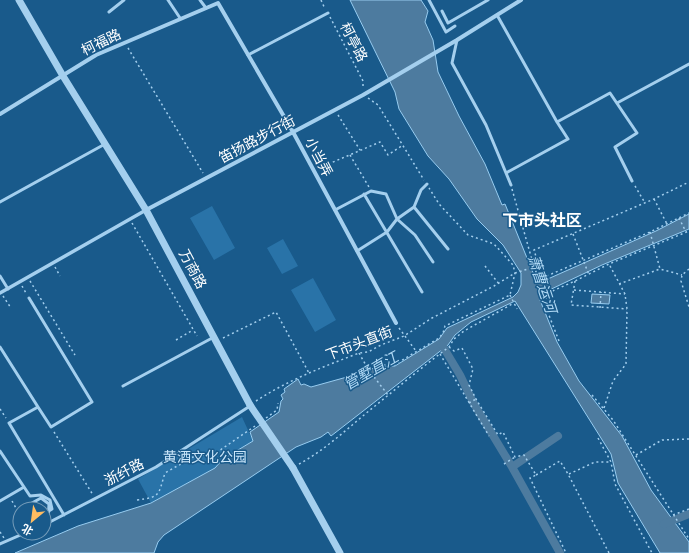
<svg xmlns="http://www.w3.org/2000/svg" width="689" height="553" viewBox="0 0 689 553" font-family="'Public Sans','Noto Sans SC',sans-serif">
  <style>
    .green { fill: #2973a8 }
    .water { fill: #4d7b9f; stroke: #97ccf0 }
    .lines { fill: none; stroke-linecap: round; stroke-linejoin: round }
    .canal { stroke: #4d7b9f; stroke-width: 8 }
    .path { stroke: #a4cfee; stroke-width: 1.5; stroke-dasharray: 2 3; stroke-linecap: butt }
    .service { stroke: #a4cfee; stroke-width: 3 }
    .pedestrian { stroke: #a4cfee; stroke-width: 3.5 }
    .minor { stroke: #a4cfee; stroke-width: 4 }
    .tertiary { stroke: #a4cfee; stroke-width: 7 }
    .tertiary-bridge { stroke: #a4cfee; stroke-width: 7 }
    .labels { text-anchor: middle; stroke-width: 3; stroke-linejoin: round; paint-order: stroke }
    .street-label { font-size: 14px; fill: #fff; stroke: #195a8b }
    .park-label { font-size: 14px; fill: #cae6fa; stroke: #195a8b }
    .water-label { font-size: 15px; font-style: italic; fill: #b0d9f5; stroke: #195a8b }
    .quarter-label { font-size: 16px; font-weight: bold; fill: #fff; stroke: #195a8b }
  </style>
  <rect width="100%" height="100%" fill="#195a8b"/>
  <!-- green -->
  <path class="green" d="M212,206l23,42 -21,12 -24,-42z
    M283,239l15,27 -16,8 -15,-26z
    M313,278l23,42 -21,12 -24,-42z
    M242,417l11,24 -30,18 -7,9 -65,35 -13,-24z"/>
  <!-- water -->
  <path class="water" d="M350,0h71l7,11 -3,11 8,18 5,32 21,44 26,48 17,41 3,-1 31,76 5,2 115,-51 33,-17v15l-87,36 -59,28 -2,3 -1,4 17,42 22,39 43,55 29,54 38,52v11h-29l-42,-70 -7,-29 -96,-153 -44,21 -16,13 -7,10 -117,91 -3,-4 -7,5 -25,10 -132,88 -6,7 -4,11h-139l63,-27 73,-23 64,-35 8,-9 30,-18 -3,-9 29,-20 2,-11 2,-2 -2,-4 4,-3 -1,-3 14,-10 3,6 3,-1 7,3 54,-15 11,-5 19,-1 44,-27 8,-11 66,-31 5,-5 3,-7v-12l-18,-28 -26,-26 -28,-40 -21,-23 -29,-47 -4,-17z
    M592,294l18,1 -1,9 -18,-1z"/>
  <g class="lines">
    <!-- canal -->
    <path class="canal" d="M442,345l18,30 14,29 38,63 48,86
      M512,467l46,-31
      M664,524l25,-10"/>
    <!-- path -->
    <path class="path" d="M321,0l4,9
      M330,17l33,64v8
      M128,48l75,125
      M368,98l10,7 46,75
      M338,115l22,35
      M350,155l19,32
      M319,168l61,-26 8,13 15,-10
      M635,186l10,17
      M512,189l22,78 3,7 5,4
      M654,199l13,25
      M679,218l7,14
      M132,223l65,113
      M650,232l10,37 22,6
      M573,234l16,41
      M485,266l14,18
      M55,267l5,9
      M689,269l-7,6 -1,6 8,26
      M542,278l108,-46 39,-19
      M30,281l45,74
      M575,281l-4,24 56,4
      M619,284l41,-15
      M22,286l4,7
      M574,290l51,4
      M548,293l27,-12 34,-17 80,-33
      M510,295l7,14
      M3,296l8,12
      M600,308l1,-16
      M399,328l17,23
      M223,338l53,-26 33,61
      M176,340l17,-10
      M559,341l-14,-36 2,-12 -13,-43 120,-51 35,-17
      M449,347l5,4 8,-3 11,21 -4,16 7,14 22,36 5,-3 12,25 9,-2 12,20 -6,3 36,75
      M359,353l9,16 6,-4h20l45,-27 4,-5 2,-7 65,-31 5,-22 -2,-8 -19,-21 -26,-9 -29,-31 -10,-16
      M440,354l49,82
      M368,369l20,26
      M592,395l21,25 76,119
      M256,401c32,-21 67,-34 103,-48l9,-1 13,-7 23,-9 28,-18 62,-32 21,-13 19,-6
      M469,403l7,-4
      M604,408l9,-27 13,-17 1,-55 -2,-15 -16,-30
      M0,409l6,9
      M266,418l11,-8 1,-7
      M54,432l39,63
      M598,438l13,24 4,22 37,69
      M636,455l26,-15 27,-1
      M299,464c26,-14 48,-35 71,-54 26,-21 52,-43 79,-63l5,-8 10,-8 50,-28
      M504,464l11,-7
      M569,474l26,-12h16
      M536,475l24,-14 8,13 41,79
      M137,500c24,-3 21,-5 28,-27l28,-16 23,-4 39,-27
      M12,501l8,14
      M673,515l16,-6
      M0,532l4,6"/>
    <!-- service -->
    <path class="service" d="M168,0l12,18
      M200,0l6,8
      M429,0l17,32 9,-6
      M442,11l6,12 40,-23
      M109,12l15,-12
      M497,15l60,107 53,-29 27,40 -22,14 17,34
      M457,40l-5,23 34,62 25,60
      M248,55l80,-42
      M617,103l72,-39
      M506,173l62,-34 -11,-17
      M364,194l58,98
      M0,202l105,-58
      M414,207l34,42
      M335,210l36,-19 15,3 11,25 18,16 18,27
      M357,251l30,-19 10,-13 17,-12 7,-17 6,-6
      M0,276l8,13
      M29,298l63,104 -41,25 -13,-20
      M0,347l38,60 -29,16 55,92
      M123,386l91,-49
      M0,451l30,45 11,-1 9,5 2,9 -8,5
      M0,501l24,-14
      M33,509l-1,-6 9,-5 8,6 -1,19
      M44,525l112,-58 94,-61
      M0,544l25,-11"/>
    <!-- pedestrian -->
    <path class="pedestrian" d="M0,293l146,-83"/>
    <!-- minor -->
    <path class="minor" d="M0,114l96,-59 122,-52 75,129 103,191
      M146,210l217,-115 94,-55 64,-40"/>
    <!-- tertiary -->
    <path class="tertiary" d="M19,0l44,76 83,134 104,195
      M293,468l47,85"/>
    <!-- tertiary-bridge -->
    <path class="tertiary-bridge" d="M250,405l43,63"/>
  </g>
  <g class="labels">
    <!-- street labels -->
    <g class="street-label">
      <text transform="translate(101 42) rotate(-26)" y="5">柯福路</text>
      <text transform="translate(354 42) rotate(62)" y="5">柯亭路</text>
      <text transform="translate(257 139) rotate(-28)" y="5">笛扬路步行街</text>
      <text transform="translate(319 157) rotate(62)" y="5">小当弄</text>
      <text transform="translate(193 269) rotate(62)" y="5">万商路</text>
      <text transform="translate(359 343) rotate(-21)" y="5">下市头直街</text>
      <text transform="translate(124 472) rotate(-27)" y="5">浙纤路</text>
    </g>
    <!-- park labels -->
    <g class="park-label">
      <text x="205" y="462">黄酒文化公园</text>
    </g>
    <!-- water labels -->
    <g class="water-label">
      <text transform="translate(542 284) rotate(72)" y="5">萧曹运河</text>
      <text transform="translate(371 371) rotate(-30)" y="5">管墅直江</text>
    </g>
    <!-- quarter labels -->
    <g class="quarter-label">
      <text x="542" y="226">下市头社区</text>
    </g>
  </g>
  <!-- north arrow -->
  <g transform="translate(32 521) rotate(209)"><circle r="19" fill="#195a8b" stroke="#759cb9"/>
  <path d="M0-3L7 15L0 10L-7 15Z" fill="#ffbc61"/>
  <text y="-6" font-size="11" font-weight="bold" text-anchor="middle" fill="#ffffff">北</text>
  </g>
</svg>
